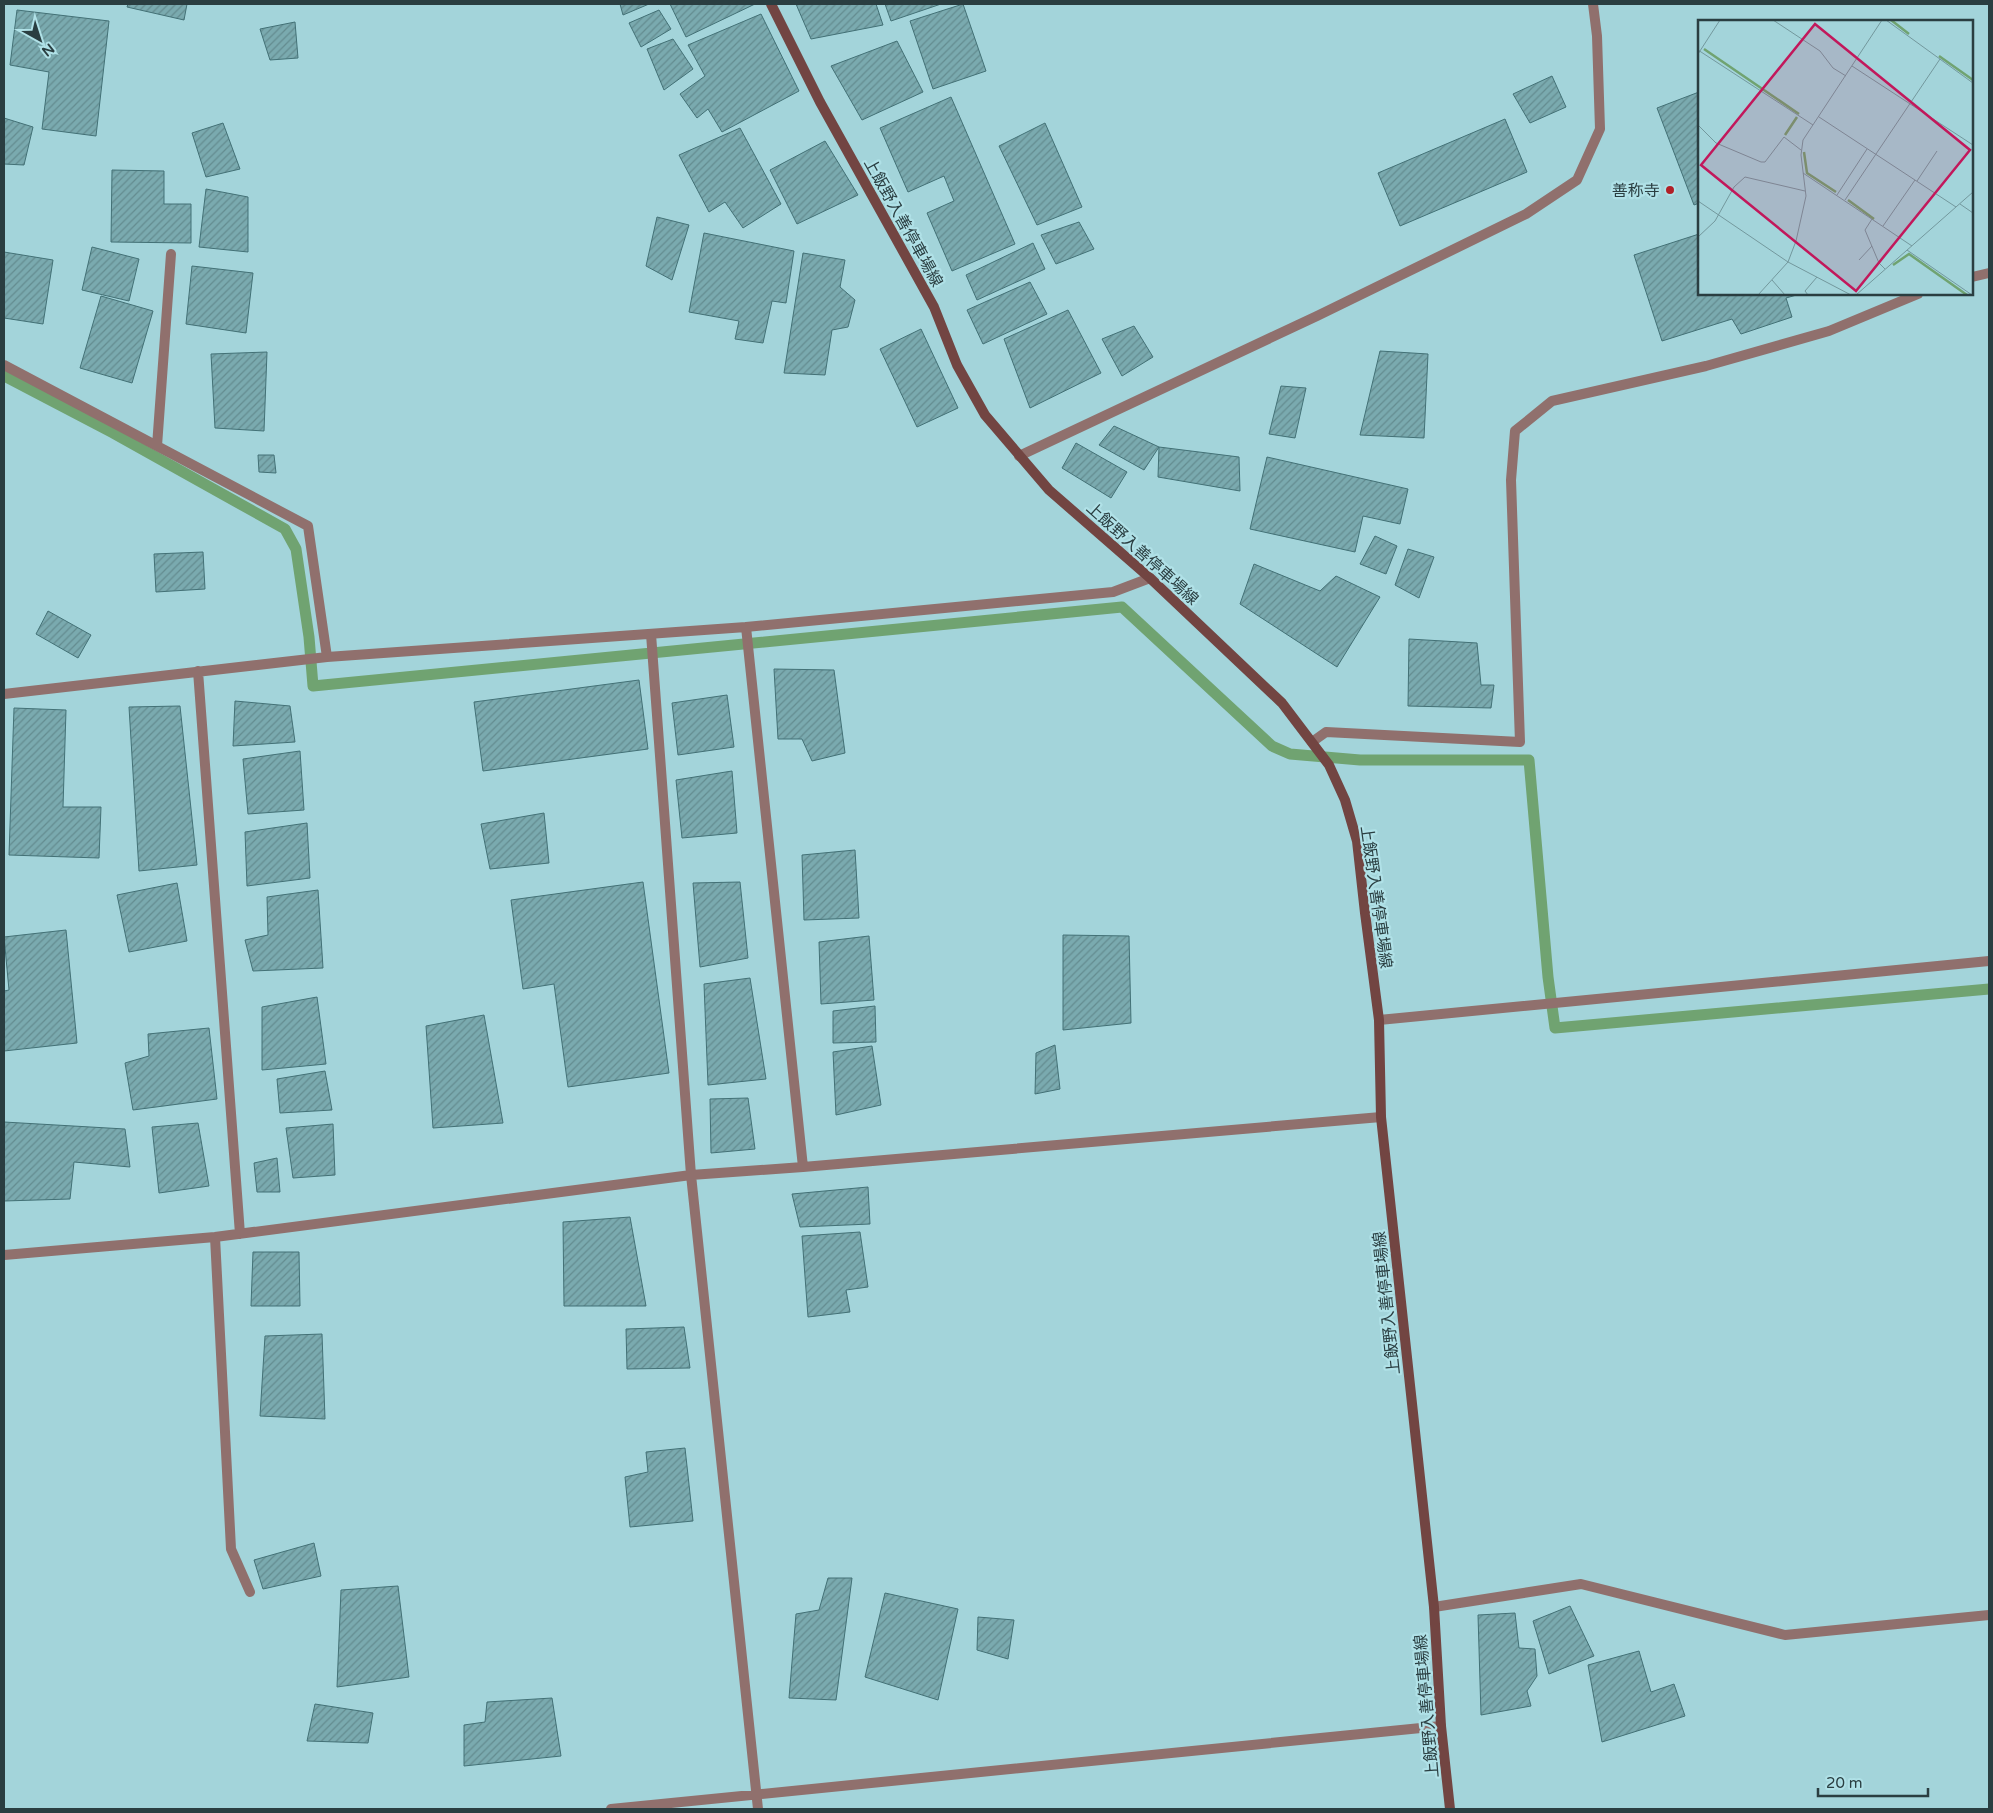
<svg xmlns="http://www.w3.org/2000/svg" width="1993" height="1813" viewBox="0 0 1993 1813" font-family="'Varela Round','Noto Sans JP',sans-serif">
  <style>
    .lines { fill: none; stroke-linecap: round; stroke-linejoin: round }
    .stream { stroke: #70a371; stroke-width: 11 }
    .building { fill: url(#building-hatch); stroke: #437176 }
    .street { stroke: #90706d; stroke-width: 10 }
    .secondary { stroke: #724542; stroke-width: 10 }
    .poi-dot { fill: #b12027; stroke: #b0e1e7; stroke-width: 2 }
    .labels { text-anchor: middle; stroke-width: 4.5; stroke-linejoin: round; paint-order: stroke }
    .poi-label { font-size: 16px; fill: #2a3e41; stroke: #b0e1e7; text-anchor: end }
    .street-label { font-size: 16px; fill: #2a3e41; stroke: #b0e1e7 }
    .inset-river { fill: none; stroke: #70a371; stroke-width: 2.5 }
    .inset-road { fill: none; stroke: #73989d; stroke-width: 1 }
    .view { fill: #c2185b; fill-opacity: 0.15; stroke: #c2185b; stroke-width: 2.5 }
    .inset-edge { fill: none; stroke: #2a3e41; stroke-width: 2.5 }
  </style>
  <defs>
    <pattern id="building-hatch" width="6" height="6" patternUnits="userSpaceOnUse" patternTransform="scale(1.25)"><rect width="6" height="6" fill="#7aaaaf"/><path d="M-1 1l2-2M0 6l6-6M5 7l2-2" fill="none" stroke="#648c90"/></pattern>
  </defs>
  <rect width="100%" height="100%" fill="#a3d4da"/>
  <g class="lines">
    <!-- stream -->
    <path class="stream" d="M4,376l109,57 172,96 11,20 13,88 4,49 809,-79 150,139 18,8 70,6h169l19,217 7,51 434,-39"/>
  </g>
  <!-- building -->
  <path class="building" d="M128,4h59l-3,16 -57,-13z
    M620,4h29l-26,11z
    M670,4h85l-69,33z
    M796,4h80l7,21 -72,14z
    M885,4h56l-50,17z
    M963,4l23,67 -53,18 -23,-68z
    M17,10l92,11 -13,115 -54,-7 7,-57 -39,-7z
    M659,10l12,19 -30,18 -12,-24z
    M761,14l38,77 -77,41 -14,-23 -11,9 -17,-24 25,-18 -17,-31z
    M295,22l3,36 -28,2 -10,-31z
    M673,39l20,30 -29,21 -17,-41z
    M897,41l26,51 -61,28 -31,-54z
    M1552,76l14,31 -36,16 -17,-29z
    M1699,92v111l-5,2 -37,-97z
    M951,97l64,147 -63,27 -25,-58 27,-12 -10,-25 -36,16 -28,-64z
    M4,118l29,9 -9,38 -20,-1z
    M1505,119l22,53 -127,54 -22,-53z
    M223,123l17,46 -34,8 -14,-44z
    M1045,123l37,84 -45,18 -38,-79z
    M740,128l41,76 -38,24 -18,-26 -16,10 -30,-57z
    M825,141l33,54 -61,29 -27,-54z
    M112,170l52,1v33h27v39l-80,-1z
    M206,189l42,8v55l-49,-5z
    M657,217l32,8 -17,55 -26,-14z
    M1079,222l15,27 -38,15 -15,-29z
    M704,233l90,18 -8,52 -14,-2 -9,42 -28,-4 4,-18 -50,-9z
    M1699,234v60h101l-14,4 6,19 -51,17 -9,-15 -70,22 -28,-86z
    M1033,243l12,26 -68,31 -11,-25z
    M92,247l47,12 -10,42 -47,-11z
    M4,252l49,8 -10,64 -39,-6z
    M803,253l42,7 -5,27 15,13 -7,27 -16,3 -7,45 -41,-2z
    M192,266l61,7 -7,60 -60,-9z
    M1030,282l17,32 -64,30 -16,-34z
    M101,296l52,15 -21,72 -52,-15z
    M1068,310l33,63 -71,35 -26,-69z
    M1134,326l19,31 -31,19 -20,-37z
    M921,329l37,79 -41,19 -37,-78z
    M1380,351l48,3 -4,84 -64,-3z
    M267,352l-3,79 -49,-3 -4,-74z
    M1281,386l25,2 -11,50 -26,-4z
    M1114,426l45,21 -15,23 -45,-25z
    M1076,443l51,29 -16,26 -49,-30z
    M1159,447l80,10 1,34 -82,-14z
    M258,455h16l2,18 -17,-1z
    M1267,457l141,32 -8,35 -37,-8 -8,36 -105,-23z
    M1375,536l22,10 -11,28 -26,-10z
    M1408,549l26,8 -15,41 -24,-13z
    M203,552l2,37 -49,3 -2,-38z
    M1254,564l66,27 16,-15 44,21 -43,70 -97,-63z
    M48,611l43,24 -13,23 -42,-24z
    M1409,639l68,4 4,42h13l-3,23 -83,-2z
    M774,669l60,1 11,83 -33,8 -10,-22h-24z
    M639,680l9,69 -165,22 -9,-69z
    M727,695l7,52 -56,8 -6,-52z
    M235,701l55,5 5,36 -62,4z
    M180,706l17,159 -58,6 -10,-164z
    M14,708l52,2 -3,97h38l-2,51 -90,-3z
    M300,751l4,59 -56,4 -5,-55z
    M732,771l5,62 -55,5 -6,-58z
    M544,813l5,50 -59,6 -9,-45z
    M307,823l3,55 -63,8 -2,-54z
    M855,850l4,68 -55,2 -2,-65z
    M643,882l26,191 -101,14 -14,-103 -31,5 -12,-89z
    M740,882l8,76 -48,9 -7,-84z
    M177,883l10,58 -58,11 -12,-57z
    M318,890l5,78 -70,3 -8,-31 23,-5 -1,-38z
    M66,930l11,113 -73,8v-60l5,-1 -5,-53z
    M1063,935l66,1 2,87 -68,7z
    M869,936l5,64 -53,4 -2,-62z
    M750,978l16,101 -58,6 -4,-101z
    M317,997l9,67 -64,6v-63z
    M875,1006l1,36 -43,1v-32z
    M484,1015l19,108 -70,5 -7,-102z
    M209,1028l8,71 -84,11 -8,-47 24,-7 -1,-22z
    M1055,1045l5,44 -25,5 1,-41z
    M872,1046l9,59 -45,10 -3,-63z
    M325,1071l7,39 -52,3 -3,-34z
    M748,1098l7,51 -44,4 -1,-54z
    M4,1122l121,7 5,38 -56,-5 -4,37 -66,2z
    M198,1123l11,63 -50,7 -7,-66z
    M333,1124l2,51 -42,3 -7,-50z
    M277,1158l3,34h-23l-3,-29z
    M868,1187l2,37 -70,3 -8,-33z
    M630,1217l16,89h-82l-1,-84z
    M860,1232l8,55 -22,3 4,22 -42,5 -6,-81z
    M253,1252h46l1,54h-49z
    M684,1327l6,41 -63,1 -1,-40z
    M322,1334l3,85 -65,-3 5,-80z
    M685,1448l8,73 -63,6 -5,-50 23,-5 -2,-20z
    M314,1543l7,33 -58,13 -9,-29z
    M828,1578h24l-16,122 -47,-2 7,-84 23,-4z
    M398,1586l11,91 -72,10 4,-97z
    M885,1593l73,16 -20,91 -73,-23z
    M1570,1606l24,50 -45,18 -16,-53z
    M1515,1613l4,35 16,1 2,27 -10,15 4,15 -50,9 -3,-100z
    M978,1617l36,3 -6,39 -31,-9z
    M1639,1651l12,41 23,-8 11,32 -83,26 -14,-77z
    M552,1698l9,58 -97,10v-41l21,-3 2,-20z
    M315,1704l58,9 -5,30 -61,-2z"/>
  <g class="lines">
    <!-- street -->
    <path class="street" d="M1972,277l17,-4
      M4,365l304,161 19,131
      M157,446l14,-192
      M1019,456l298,-140 209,-102 51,-34 23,-51 -3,-93 -4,-32
      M746,627l57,540
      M651,634l40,541 67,634
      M198,671l42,563
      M4,694l323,-37 419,-30 367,-35 37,-14
      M1312,742l14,-10 194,10 -9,-262 4,-49 37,-30 154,-35 123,-35 89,-37
      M1379,1020l610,-59
      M215,1237l16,312 19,43
      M4,1255l211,-18 476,-62 112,-8 578,-50
      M1434,1607l147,-23 204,51 204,-20
      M611,1809l830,-83"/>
    <!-- secondary -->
    <path class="secondary" d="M771,4l49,98 114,205 23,58 28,50 64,75 101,88 132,125 47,62 16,35 12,41 8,72 14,107 2,97 53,490 7,119 9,83"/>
  </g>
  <!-- markers -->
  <circle class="poi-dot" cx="1670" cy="190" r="5"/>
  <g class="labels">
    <!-- poi labels -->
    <g class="poi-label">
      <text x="1660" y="196">善称寺</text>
    </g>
    <!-- street labels -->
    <g class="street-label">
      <text transform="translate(904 222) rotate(61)" y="6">上飯野入善停車場線</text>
      <text transform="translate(1143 553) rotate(42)" y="6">上飯野入善停車場線</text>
      <text transform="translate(1377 897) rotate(82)" y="6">上飯野入善停車場線</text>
      <text transform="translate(1386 1303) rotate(-96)" y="6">上飯野入善停車場線</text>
      <text transform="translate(1426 1706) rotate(-95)" y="6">上飯野入善停車場線</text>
    </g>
  </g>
  <!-- overview -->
  <g transform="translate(1698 20)">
    <rect width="275" height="275" fill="#a3d4da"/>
    <path class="inset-river" d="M193,0l18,14M6,29l95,65M241,36l34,24M87,115l12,-18M106,132l3,21 29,19M150,180l26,19M195,245l16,-11 58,41"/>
    <path class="inset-road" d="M75,0l47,31 13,17 13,8M188,0l87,63M0,30l115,75M0,34l22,-34M154,46l121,79M121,97l137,90M0,105l18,18 45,19h4l19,-25 17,13M105,153l109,73M219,161l20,-30M139,175l30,-46M147,180l95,-141M0,181l90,61 63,33M262,184l13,9M174,199l-7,11 14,33 6,6M185,206l32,-46M0,217l17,-16 19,-34 11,-10 60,14M209,230l65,45M161,240l13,-14M74,260l13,15M60,275l30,-33 8,-21 10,-45 -5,-41 2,-15 79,-120M110,275l-3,-4 12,-14M158,275l117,-103"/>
    <path class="view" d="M117,4l155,126 -114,141 -155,-126z"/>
    <rect width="275" height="275" class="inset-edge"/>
  </g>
  <!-- border -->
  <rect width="1993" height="1813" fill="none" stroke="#2a3e41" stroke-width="10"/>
  <!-- north arrow -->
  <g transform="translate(40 40) rotate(141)" stroke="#b0e1e7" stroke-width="4" paint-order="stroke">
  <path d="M0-4L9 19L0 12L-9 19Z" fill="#2a3e41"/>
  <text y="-8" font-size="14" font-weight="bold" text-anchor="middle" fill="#2a3e41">N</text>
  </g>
  <!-- scale -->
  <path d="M1818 1788v8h110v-8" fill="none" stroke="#2a3e41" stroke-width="2.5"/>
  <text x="1826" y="1788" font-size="15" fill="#2a3e41" stroke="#b0e1e7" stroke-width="4" paint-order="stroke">20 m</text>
</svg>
